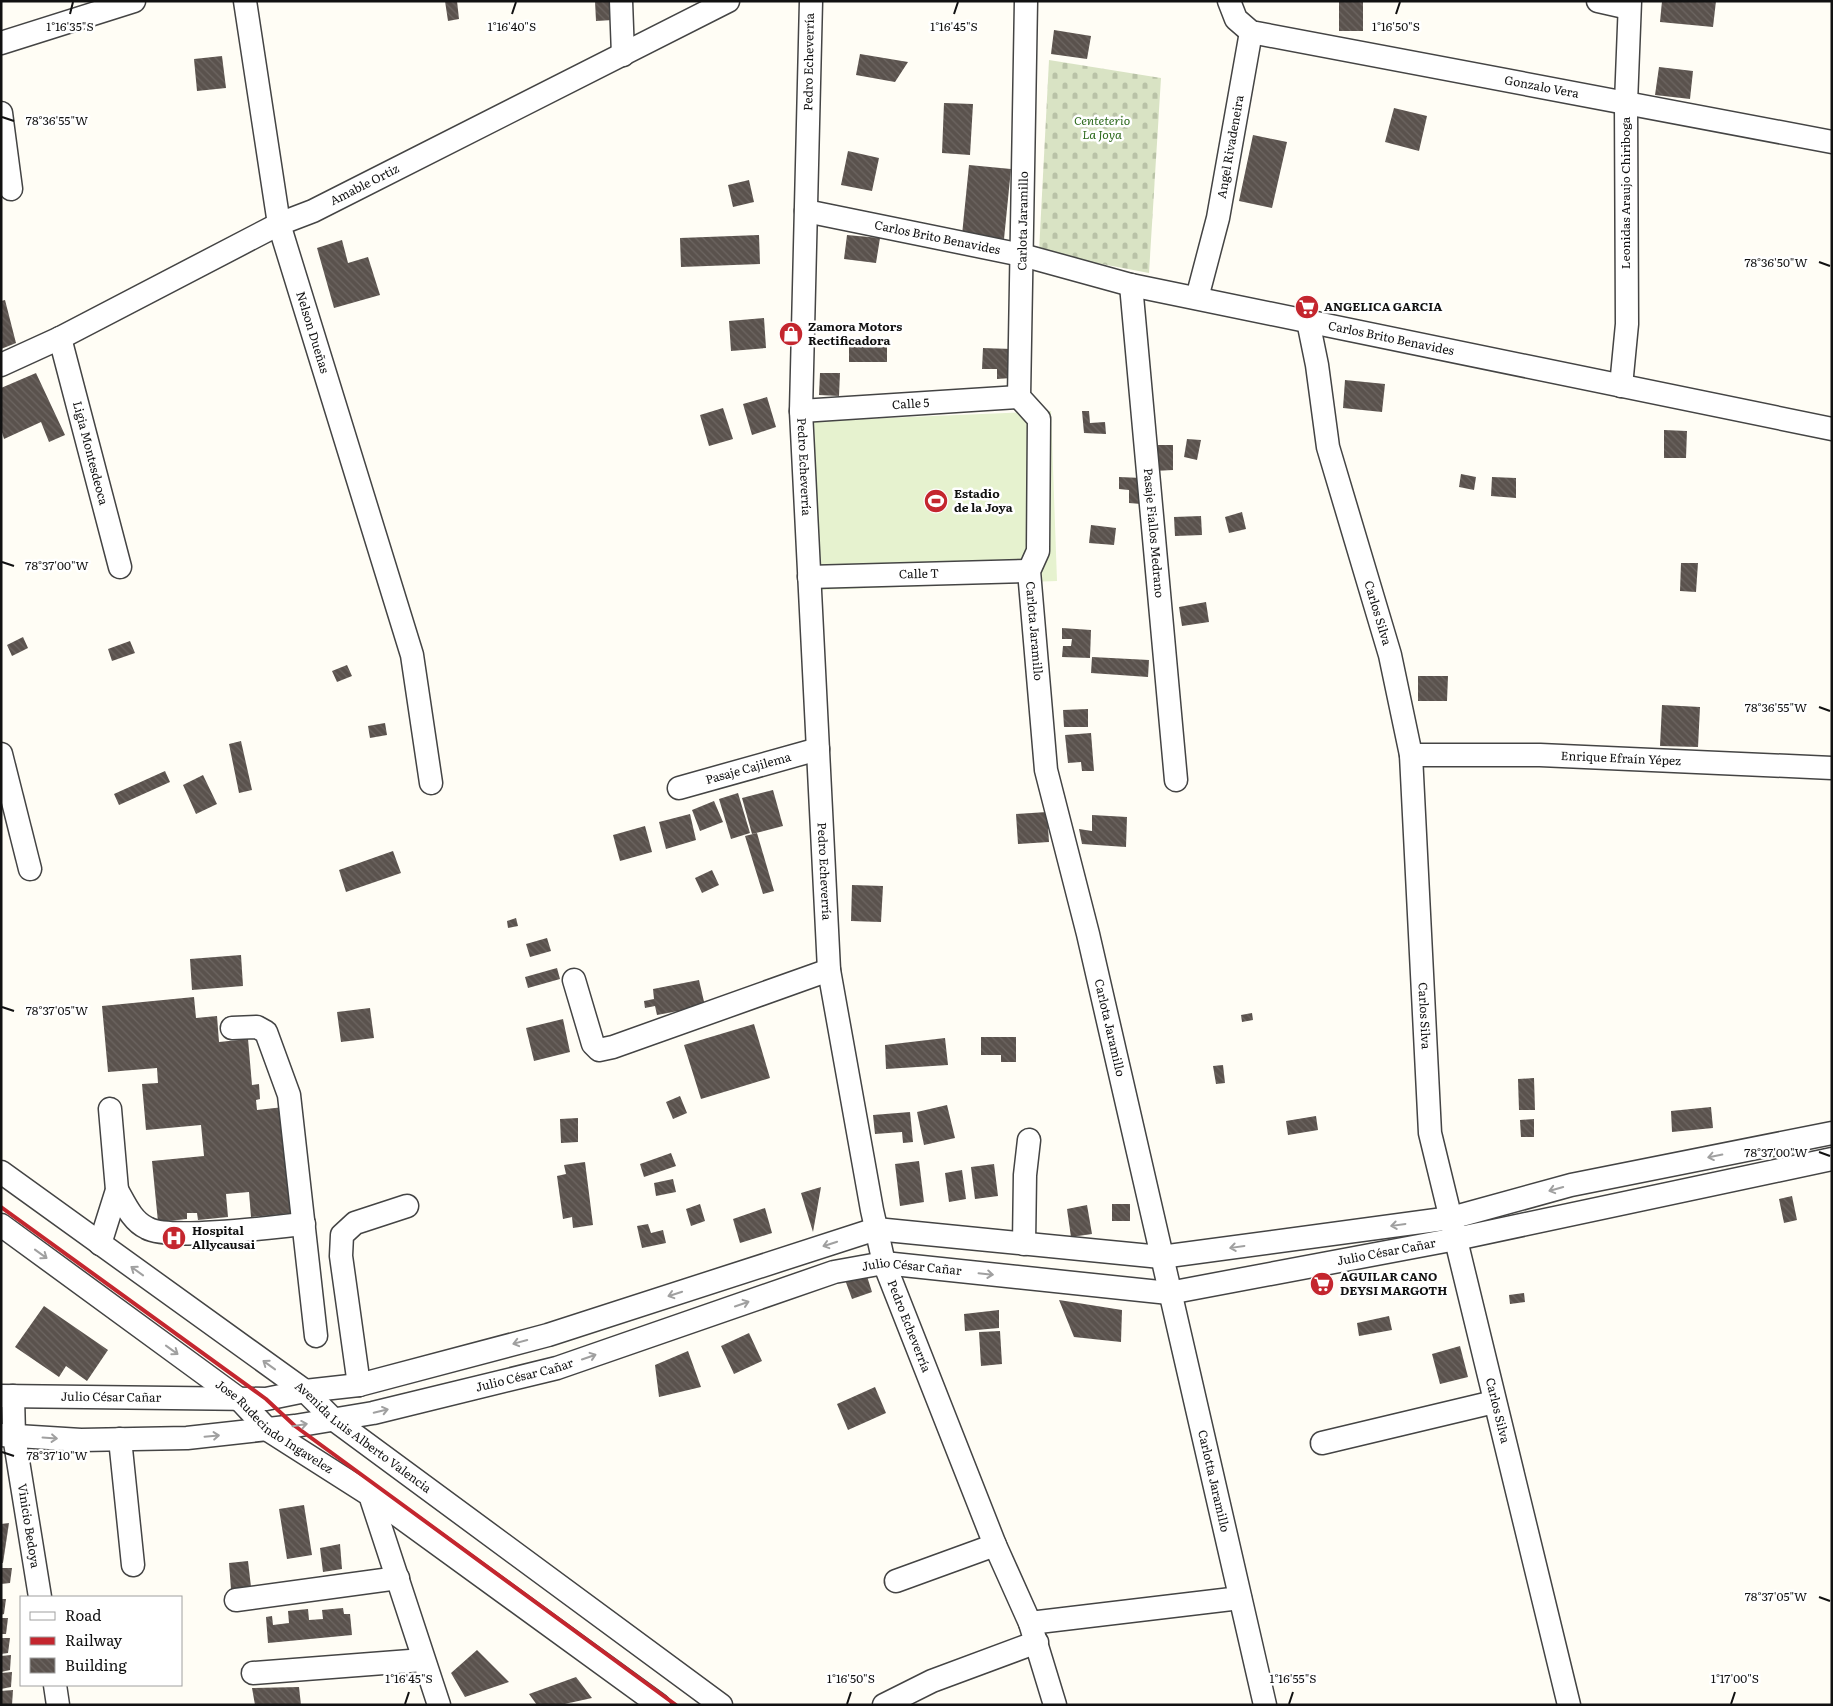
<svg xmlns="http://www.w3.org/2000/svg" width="1833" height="1706" viewBox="0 0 1833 1706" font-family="Literata,serif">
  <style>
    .cemetery { fill: url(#cemetery-stones) }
    .pitch { fill: #e6f2cf }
    .building { fill: url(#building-back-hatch) }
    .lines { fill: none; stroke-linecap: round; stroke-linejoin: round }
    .minor-casing { stroke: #444; stroke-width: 25 }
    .minor { stroke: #fff; stroke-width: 22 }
    .rail { stroke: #c4262e; stroke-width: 4 }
    .oneway { stroke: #a0a0a0 }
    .ticks { fill: none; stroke: #111; stroke-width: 2 }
    .labels { text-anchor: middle; stroke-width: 5; stroke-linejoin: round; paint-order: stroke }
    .street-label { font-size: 12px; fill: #111; stroke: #fff }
    .park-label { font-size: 12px; font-style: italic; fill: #2f6b1f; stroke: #fff }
    .poi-label { font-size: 12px; font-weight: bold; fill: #111; stroke: #fff; text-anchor: start }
    .ticks-label { font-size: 12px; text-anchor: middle; fill: #111; stroke: #fff; stroke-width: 5; stroke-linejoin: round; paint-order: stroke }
  </style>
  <defs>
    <pattern id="cemetery-stones" width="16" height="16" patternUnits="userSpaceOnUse" patternTransform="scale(1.25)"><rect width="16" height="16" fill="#d9e3c4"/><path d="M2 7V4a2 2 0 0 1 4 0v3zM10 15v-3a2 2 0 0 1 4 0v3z" fill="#b9c2a7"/></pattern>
    <pattern id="building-back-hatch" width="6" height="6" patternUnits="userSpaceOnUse" patternTransform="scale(1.25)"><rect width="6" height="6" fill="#5a524d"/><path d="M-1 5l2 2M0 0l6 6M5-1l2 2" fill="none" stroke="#6d6662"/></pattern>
  </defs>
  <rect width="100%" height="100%" fill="#fffdf5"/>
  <!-- cemetery -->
  <path class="cemetery" d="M1049,60l112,18 -12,195 -110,-21z"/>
  <!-- pitch -->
  <path class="pitch" d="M1051,411l6,170 -237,9 -6,-169z"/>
  <!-- building -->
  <path class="building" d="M445,1h12l2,18 -11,2z
    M595,1h17l1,19 -17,1z
    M1339,1h24v30h-24z
    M1662,1h54l-3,26 -53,-5z
    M1054,30l37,6 -4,23 -36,-5z
    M860,54l48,8 -13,20 -39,-7z
    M222,56l4,32 -29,3 -3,-32z
    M1659,67l34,4 -3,28 -35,-4z
    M944,103l29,1 -3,51 -28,-2z
    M1394,108l33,8 -8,35 -34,-9z
    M1253,135l34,7 -15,66 -33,-7z
    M848,151l31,7 -7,33 -31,-6z
    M969,165l42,4 -7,70 -42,-4z
    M749,180l5,22 -21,5 -5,-22z
    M759,235l1,29 -79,3 -1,-29z
    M847,235l33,3 -4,25 -32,-4z
    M342,240l6,23 20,-6 12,38 -46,13 -17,-60z
    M5,300l11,43 -15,6v-48z
    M764,318l2,30 -35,3 -2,-30z
    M849,340h38v22h-38z
    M983,348l29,1 -1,29 -14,1v-10h-15z
    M36,373l29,62 -16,7 -8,-20 -37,17 -3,-10v-41z
    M820,373h20l-1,23 -20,-1z
    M1345,380l40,4 -3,28 -39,-4z
    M767,397l9,30 -24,8 -9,-31z
    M723,408l10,31 -24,7 -9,-31z
    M1082,411h7l1,12 15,-1 1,12 -22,-1z
    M1664,430l23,1 -1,27h-22z
    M1187,439l14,1 -4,20 -13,-3z
    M1154,445h19v25l-19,1z
    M1461,474l15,3 -2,13 -15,-3z
    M1119,477l23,1 -1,26 -12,-1v-13l-10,-1z
    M1492,477l24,1v20l-25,-2z
    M1242,512l4,17 -17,4 -4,-16z
    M1201,516l1,19 -27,1 -1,-19z
    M1091,525l25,3 -2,17 -25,-2z
    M1681,563h17l-2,29 -16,-1z
    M1206,602l3,20 -27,4 -3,-19z
    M1062,628l29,2 -1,28 -28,-1 1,-11h8l1,-7h-10z
    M23,637l5,11 -16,8 -5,-11z
    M130,641l5,12 -23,8 -4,-12z
    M1092,657l57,3 -1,17 -57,-4z
    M347,665l5,11 -15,6 -5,-11z
    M1418,676h30l-1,25h-29z
    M1662,705l38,2 -2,40 -38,-1z
    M1088,709v18h-24l-1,-17z
    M385,723l2,12 -17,3 -2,-12z
    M1091,733l3,38h-12l-1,-9 -13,1 -3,-28z
    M241,741l11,49 -13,3 -10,-49z
    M165,771l5,11 -51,23 -5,-11z
    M203,775l14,29 -21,10 -13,-29z
    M773,790l10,36 -31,8 -10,-36z
    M738,793l12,40 -19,6 -12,-40z
    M714,801l9,21 -23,9 -8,-21z
    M1047,812l2,30 -31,2 -2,-30z
    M690,814l6,26 -30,9 -7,-27z
    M1092,815l35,2 -1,30 -44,-3 -3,-15 13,2z
    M645,826l7,26 -32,9 -7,-26z
    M757,833l17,58 -11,3 -18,-58z
    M393,851l8,22 -55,19 -7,-22z
    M712,870l7,15 -17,8 -7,-15z
    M852,885l31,1 -2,36 -30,-1z
    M516,918l2,8 -10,2 -1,-7z
    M547,938l4,13 -21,6 -4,-13z
    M241,955l2,31 -51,4 -2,-31z
    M557,968l3,11 -32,9 -3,-11z
    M699,980l6,26 -48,9 -2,-9 -10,2 -1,-7 10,-2 -1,-10z
    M194,997l2,21 21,-2 2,26 29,-3 4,46 7,-1 1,15 -4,1 1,10 27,-3 9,106 -42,4 -2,-25 -23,2 2,23 -30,3 -1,-7h-10v6l-29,3 -6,-61 52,-5 -3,-31 -55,5 -4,-46 16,-1 -1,-15 -49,4 -6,-66z
    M370,1008l4,30 -33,4 -4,-30z
    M1252,1013l1,7 -11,2 -1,-7z
    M563,1019l7,33 -36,9 -8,-33z
    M754,1024l16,54 -69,21 -17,-54z
    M981,1037h35v25h-15v-7h-20z
    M945,1038l3,27 -62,4 -1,-24z
    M1223,1065l2,18 -9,1 -3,-18z
    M1534,1078l1,32h-16l-1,-31z
    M680,1096l7,17 -14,6 -7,-17z
    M947,1105l8,33 -31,7 -7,-33z
    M1711,1107l2,21 -41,4 -1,-21z
    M910,1112l3,30 -10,1 -1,-11 -27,2 -2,-19z
    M1316,1116l2,14 -30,5 -2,-14z
    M578,1118v24l-17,1 -1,-24z
    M1534,1119v18h-13l-1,-17z
    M671,1153l5,13 -32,11 -4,-13z
    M919,1161l5,41 -24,4 -5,-42z
    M585,1162l8,63 -20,3 -1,-11 -9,2 -6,-43 9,-2 -2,-9z
    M994,1164l4,32 -23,3 -4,-32z
    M962,1170l4,29 -17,3 -4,-29z
    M673,1179l3,13 -20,4 -2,-13z
    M821,1187l-8,45 -12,-39z
    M1792,1196l5,24 -13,3 -5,-24z
    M700,1204l5,17 -14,5 -5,-17z
    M1112,1204h18v17h-18z
    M1087,1205l5,29 -21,3 -4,-28z
    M765,1208l7,25 -32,10 -7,-24z
    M648,1224l3,9 12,-3 3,13 -24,5 -5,-22z
    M865,1270l7,22 -20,7 -8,-22z
    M1524,1293l1,9 -15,2 -1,-9z
    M1059,1300l63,10 -1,32 -47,-5z
    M44,1306l64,44 -21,31 -21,-15 -7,11 -44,-30z
    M999,1310v18l-34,3 -1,-17z
    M1389,1316l3,14 -33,6 -2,-13z
    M1000,1331l2,33 -21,2 -2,-34z
    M749,1333l13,28 -28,13 -13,-28z
    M1460,1346l8,31 -28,7 -8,-30z
    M688,1351l13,36 -42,10 -4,-32z
    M875,1387l11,26 -38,17 -11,-26z
    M304,1505l8,50 -25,4 -8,-50z
    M9,1523l-6,40h-2v-39z
    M340,1544l2,25 -19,3 -3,-24z
    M248,1561l3,26 -20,2 -2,-26z
    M1,1568h11l-2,15 -9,1z
    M1,1599h5l-2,15 -3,1z
    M343,1608l1,6h6l2,21 -84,8 -2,-26 6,-1 1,9 16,-2 -1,-12 20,-2 1,11 14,-1 -1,-9z
    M1,1618h7l-2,16h-5z
    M1,1638h9l-2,15 -7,1z
    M477,1650l32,32 -44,15 -14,-24z
    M11,1655l-1,15 -9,2v-16z
    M12,1672l-1,15 -10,2v-16z
    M576,1677l16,21 -32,7h-23l-8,-11z
    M299,1687l2,18h-46l-3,-17z
    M13,1690l-1,15h-11v-14z"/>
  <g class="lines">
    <!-- minor casing -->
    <g class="minor-casing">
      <g id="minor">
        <path id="s1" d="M245,1l34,223 133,431 19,128"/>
        <path d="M621,1l2,54"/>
        <path id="s2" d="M811,1l-10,410 28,559 43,240 12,53 111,282 35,78 25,82"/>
        <path id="s3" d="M1026,1l-7,396 20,22 -1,132 -9,20 17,199 42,164 177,771"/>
        <path id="s4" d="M1229,1l7,18 15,13 581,110"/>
        <path d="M1598,1l31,7"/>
        <path d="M1,43l133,-42"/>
        <path d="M1,113l10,76"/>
        <path id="s5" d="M806,211l216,44 109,30 701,144"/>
        <path id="s6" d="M1131,285l45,495"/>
        <path id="s7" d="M1197,298l21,-80 33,-186"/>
        <path id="s8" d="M1308,321l9,44 11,82 62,208 21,100 19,378 139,572"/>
        <path id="s9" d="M60,338l60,229"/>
        <path id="s10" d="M1,365l59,-27 219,-114 34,-13 415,-210"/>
        <path d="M1621,386l6,-62 -1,-221 4,-102"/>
        <path id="s11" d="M801,411l218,-14"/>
        <path id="s12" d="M809,577l220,-6"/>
        <path d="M1,754l29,115"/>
        <path id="s13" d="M1411,755h129l292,13"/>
        <path id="s14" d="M679,788l139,-39"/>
        <path d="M574,980l19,64 6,6 14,-3 216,-77"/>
        <path d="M232,1028l25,-1 9,5 23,63 27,241"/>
        <path id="s15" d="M1,1172l304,219 28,28 388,286"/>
        <path d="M117,1190c8,14 15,31 30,38 23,13 125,-1 157,-4"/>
        <path id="s16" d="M1,1225l238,174 29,31 102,65 69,210"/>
        <path d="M100,1244l17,-54 -7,-81"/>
        <path d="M1024,1244l1,-69 4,-35"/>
        <path d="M359,1385l-18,-129 1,-21 13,-12 52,-17"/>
        <path id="s17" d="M1,1396l265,3 39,-8 54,-6 189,-50 328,-106 285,28 290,-39 120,-33 261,-52"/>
        <path id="s18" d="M13,1396l1,40 26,161"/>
        <path id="s19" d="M1,1435l80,5 106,-2 108,-12 78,-13 184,-45 277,-96 50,-9 285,30 287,-54 376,-80"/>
        <path d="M120,1439l13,126"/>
        <path d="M1322,1443l172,-41"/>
        <path d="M370,1495l289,210"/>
        <path d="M896,1581l99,-36"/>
        <path d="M236,1600l162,-22"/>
        <path d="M1030,1623l210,-25"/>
        <path d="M253,1673l170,-13"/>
        <path d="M55,1685l3,20"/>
        <path d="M884,1705l48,-24 105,-39"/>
      </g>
    </g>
    <!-- minor -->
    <use href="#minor" class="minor"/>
    <!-- rail -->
    <path class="rail" d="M1,1207l265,192 29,27 381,279"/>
  </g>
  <!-- one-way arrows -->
  <defs><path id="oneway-shaft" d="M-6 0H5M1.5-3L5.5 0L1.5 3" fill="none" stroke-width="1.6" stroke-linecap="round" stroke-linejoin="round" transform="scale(1.25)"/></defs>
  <g class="oneway">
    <use href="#oneway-shaft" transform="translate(1715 1156) rotate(169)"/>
    <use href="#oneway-shaft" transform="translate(1556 1189) rotate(164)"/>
    <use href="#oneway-shaft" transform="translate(1398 1225) rotate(172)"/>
    <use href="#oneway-shaft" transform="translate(830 1244) rotate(162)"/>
    <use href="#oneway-shaft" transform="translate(1237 1247) rotate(172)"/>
    <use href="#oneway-shaft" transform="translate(41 1254) rotate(36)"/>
    <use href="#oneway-shaft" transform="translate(137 1271) rotate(-144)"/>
    <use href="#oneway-shaft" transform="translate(986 1274) rotate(6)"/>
    <use href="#oneway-shaft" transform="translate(675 1294) rotate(162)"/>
    <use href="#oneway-shaft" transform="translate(742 1304) rotate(-19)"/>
    <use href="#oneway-shaft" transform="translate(520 1342) rotate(165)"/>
    <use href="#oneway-shaft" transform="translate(172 1350) rotate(36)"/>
    <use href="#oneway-shaft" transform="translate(589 1357) rotate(-19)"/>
    <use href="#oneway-shaft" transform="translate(269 1365) rotate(-144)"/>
    <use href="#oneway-shaft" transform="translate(381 1411) rotate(-13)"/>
    <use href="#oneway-shaft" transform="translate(300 1425) rotate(-10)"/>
    <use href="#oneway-shaft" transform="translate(212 1436) rotate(-5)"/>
    <use href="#oneway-shaft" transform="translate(50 1438) rotate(4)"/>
  </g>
  <!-- ticks -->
  <path class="ticks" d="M70,14l3,-12M512,14l4,-12M954,14l4,-12M1396,14l4,-12M2,117l12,4M1819,262l11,4M2,562l12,4M1819,707l11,4M2,1007l12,4M1819,1152l11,4M2,1452l12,4M1819,1597l11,4M405,1704l4,-12M847,1704l4,-12M1289,1704l4,-12M1731,1704l4,-12"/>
  <!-- icons -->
  <defs>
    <g id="supermarket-disc" transform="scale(1.25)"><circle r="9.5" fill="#c4262e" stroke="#fff"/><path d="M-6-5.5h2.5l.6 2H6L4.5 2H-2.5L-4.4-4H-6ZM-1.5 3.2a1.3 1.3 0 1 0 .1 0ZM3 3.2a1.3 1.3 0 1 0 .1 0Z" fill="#fff"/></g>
    <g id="shop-disc" transform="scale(1.25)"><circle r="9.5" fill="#c4262e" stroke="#fff"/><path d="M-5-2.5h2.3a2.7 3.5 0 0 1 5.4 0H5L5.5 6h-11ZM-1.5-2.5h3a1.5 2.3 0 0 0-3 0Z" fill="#fff"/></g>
    <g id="stadium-disc" transform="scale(1.25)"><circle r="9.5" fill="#c4262e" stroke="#fff"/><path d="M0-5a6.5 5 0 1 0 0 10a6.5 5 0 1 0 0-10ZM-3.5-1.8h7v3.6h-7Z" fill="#fff"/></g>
    <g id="hospital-disc" transform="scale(1.25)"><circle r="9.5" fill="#c4262e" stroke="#fff"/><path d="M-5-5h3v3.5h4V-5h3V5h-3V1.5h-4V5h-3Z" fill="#fff"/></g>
  </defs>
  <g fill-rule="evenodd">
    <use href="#supermarket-disc" x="1307" y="307"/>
    <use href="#shop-disc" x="791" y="334"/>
    <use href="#stadium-disc" x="936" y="501"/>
    <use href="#hospital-disc" x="174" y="1238"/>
    <use href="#supermarket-disc" x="1322" y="1284"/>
  </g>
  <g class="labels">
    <!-- street labels -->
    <g class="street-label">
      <text transform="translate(809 62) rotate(-89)" y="4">Pedro Echeverría</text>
      <text dy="4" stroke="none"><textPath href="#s4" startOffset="335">Gonzalo Vera</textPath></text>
      <text dy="4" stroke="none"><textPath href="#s7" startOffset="155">Angel Rivadeneira</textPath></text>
      <text dy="4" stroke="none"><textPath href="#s10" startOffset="406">Amable Ortiz</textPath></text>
      <text transform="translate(1626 193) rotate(-90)" y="4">Leonidas Araujo Chiriboga</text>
      <text transform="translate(1023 221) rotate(-89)" y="4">Carlota Jaramillo</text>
      <text dy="4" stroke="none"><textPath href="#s5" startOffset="134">Carlos Brito Benavides</textPath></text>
      <text dy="4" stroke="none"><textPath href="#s1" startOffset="339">Nelson Dueñas</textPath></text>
      <text dy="4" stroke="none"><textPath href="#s5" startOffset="599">Carlos Brito Benavides</textPath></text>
      <text dy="4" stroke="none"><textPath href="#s11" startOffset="110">Calle 5</textPath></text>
      <text dy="4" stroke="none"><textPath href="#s9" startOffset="119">Ligia Montesdeoca</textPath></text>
      <text dy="4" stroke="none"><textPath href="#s2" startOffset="466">Pedro Echeverría</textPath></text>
      <text dy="4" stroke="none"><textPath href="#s6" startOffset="249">Pasaje Fiallos Medrano</textPath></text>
      <text dy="4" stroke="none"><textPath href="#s12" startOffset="110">Calle T</textPath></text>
      <text dy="4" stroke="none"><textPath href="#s8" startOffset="301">Carlos Silva</textPath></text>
      <text dy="4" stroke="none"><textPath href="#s3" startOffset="640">Carlota Jaramillo</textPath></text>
      <text dy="4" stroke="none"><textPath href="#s13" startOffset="210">Enrique Efraín Yépez</textPath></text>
      <text dy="4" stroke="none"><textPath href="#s14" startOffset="72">Pasaje Cajilema</textPath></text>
      <text dy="4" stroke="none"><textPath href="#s2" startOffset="871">Pedro Echeverría</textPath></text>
      <text dy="4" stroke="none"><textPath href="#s8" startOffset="708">Carlos Silva</textPath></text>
      <text dy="4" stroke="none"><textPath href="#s3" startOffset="1045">Carlota Jaramillo</textPath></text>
      <text dy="4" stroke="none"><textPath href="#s19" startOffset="1415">Julio César Cañar</textPath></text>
      <text dy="4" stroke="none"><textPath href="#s19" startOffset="935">Julio César Cañar</textPath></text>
      <text dy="4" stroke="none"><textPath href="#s2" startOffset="1336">Pedro Echeverría</textPath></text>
      <text dy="4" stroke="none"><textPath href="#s19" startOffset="530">Julio César Cañar</textPath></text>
      <text dy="4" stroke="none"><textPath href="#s17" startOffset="110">Julio César Cañar</textPath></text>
      <text dy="4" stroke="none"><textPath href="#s8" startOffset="1111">Carlos Silva</textPath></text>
      <text dy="4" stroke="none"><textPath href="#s16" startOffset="340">Jose Rudecindo Ingavelez</textPath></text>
      <text dy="4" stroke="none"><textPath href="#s15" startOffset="449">Avenida Luis Alberto Valencia</textPath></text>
      <text dy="4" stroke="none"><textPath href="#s3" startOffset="1510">Carlotta Jaramillo</textPath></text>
      <text dy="4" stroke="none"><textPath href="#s18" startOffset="131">Vinicio Bedoya</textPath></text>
    </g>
    <!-- park labels -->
    <g class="park-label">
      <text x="1102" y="125">Centeterio<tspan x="1102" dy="14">La Joya</tspan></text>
    </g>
    <!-- poi labels -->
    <g class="poi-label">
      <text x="1324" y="311">ANGELICA GARCIA</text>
      <text x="808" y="331">Zamora Motors<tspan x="808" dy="14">Rectificadora</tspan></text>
      <text x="954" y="498">Estadio<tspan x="954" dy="14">de la Joya</tspan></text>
      <text x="192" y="1235">Hospital<tspan x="192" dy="14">Allycausai</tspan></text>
      <text x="1340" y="1281">AGUILAR CANO<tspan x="1340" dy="14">DEYSI MARGOTH</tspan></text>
    </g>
  </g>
  <g class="ticks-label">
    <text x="70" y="31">1°16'35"S</text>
    <text x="512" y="31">1°16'40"S</text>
    <text x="954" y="31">1°16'45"S</text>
    <text x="1396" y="31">1°16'50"S</text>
    <text x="57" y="125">78°36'55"W</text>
    <text x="1776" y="267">78°36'50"W</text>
    <text x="57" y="570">78°37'00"W</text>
    <text x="1776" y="712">78°36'55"W</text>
    <text x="57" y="1015">78°37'05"W</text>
    <text x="1776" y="1157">78°37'00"W</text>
    <text x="57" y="1460">78°37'10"W</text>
    <text x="1776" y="1601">78°37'05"W</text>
    <text x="409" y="1683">1°16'45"S</text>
    <text x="851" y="1683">1°16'50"S</text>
    <text x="1293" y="1683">1°16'55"S</text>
    <text x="1735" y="1683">1°17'00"S</text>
  </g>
  <!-- border -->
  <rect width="1833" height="1706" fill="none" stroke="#111111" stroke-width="5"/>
  <!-- legend -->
  <rect x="20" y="1596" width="162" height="90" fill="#ffffff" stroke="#a0a0a0"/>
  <rect x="30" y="1612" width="25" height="8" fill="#ffffff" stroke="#a0a0a0"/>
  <text x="65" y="1621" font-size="15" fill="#111111">Road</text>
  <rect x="30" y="1637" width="25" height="8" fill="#c4262e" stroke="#a0a0a0"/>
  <text x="65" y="1646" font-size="15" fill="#111111">Railway</text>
  <rect x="30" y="1658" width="25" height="15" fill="url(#building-back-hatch)" stroke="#a0a0a0"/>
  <text x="65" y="1671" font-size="15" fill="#111111">Building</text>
</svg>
